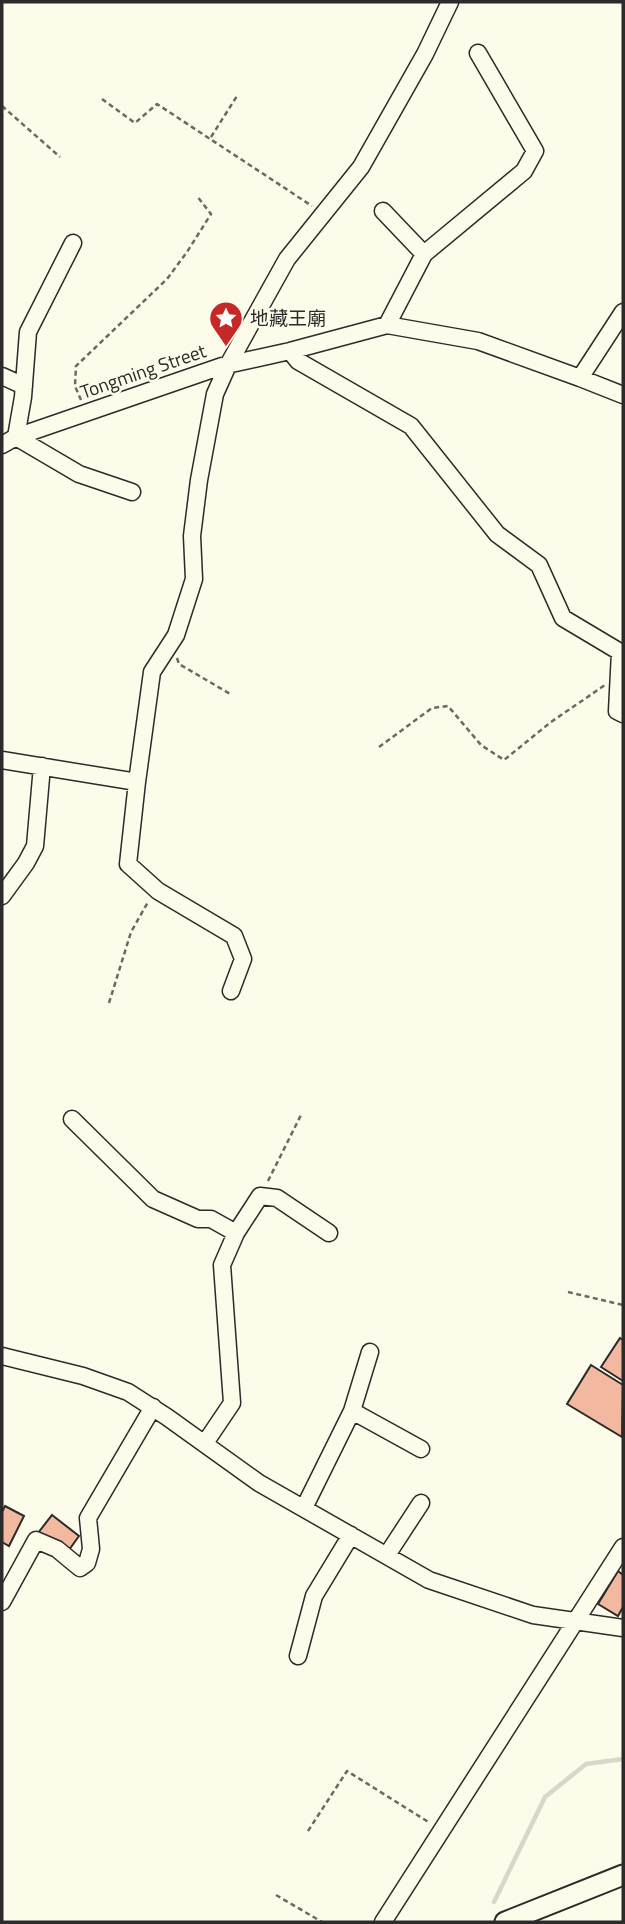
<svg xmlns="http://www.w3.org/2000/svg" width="625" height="1924" viewBox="0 0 625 1924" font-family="'Titillium Web','Noto Sans TC',sans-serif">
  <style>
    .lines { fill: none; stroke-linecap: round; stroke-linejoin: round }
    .stream { stroke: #d8d7c9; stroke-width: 4.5 }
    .building { fill: #f2b8a0; stroke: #2b2b2b; stroke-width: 2 }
    .minor-casing { stroke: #2b2b2b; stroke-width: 19 }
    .major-casing { stroke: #2b2b2b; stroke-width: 23 }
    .path { stroke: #6a6964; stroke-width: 2.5; stroke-dasharray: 5 3.5; stroke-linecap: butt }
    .minor { stroke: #fdfbea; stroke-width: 16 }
    .major { stroke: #fdfbea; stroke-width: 19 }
    .labels { text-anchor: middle; stroke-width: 5; stroke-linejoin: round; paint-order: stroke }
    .poi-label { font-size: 19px; fill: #2b2b2b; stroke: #fdfbea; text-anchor: start }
    .street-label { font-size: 19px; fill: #2b2b2b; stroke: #fdfbea }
  </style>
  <rect width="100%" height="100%" fill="#fdfbea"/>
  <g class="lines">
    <!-- stream -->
    <path class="stream" d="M494,1902l51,-105 41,-33 37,-5"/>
  </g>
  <!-- building -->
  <path class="building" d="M620,1338l3,2v41l-22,-14z
    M591,1365l32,20 -1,52 -55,-33z
    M5,1506l19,10 -15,30 -7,-4v-30z
    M52,1515l27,21 -13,18 -28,-21z
    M618,1571l5,4v32l-5,9 -20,-12z"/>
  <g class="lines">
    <!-- minor casing -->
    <g class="minor-casing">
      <path id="minor" d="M383,211l41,43
        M73,243l-45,89 -5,65 -7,40 63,37 53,18
        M387,325l37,-71 100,-83 11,-20 -57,-98
        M290,351l8,10 113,65 86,108 42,31 24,53 57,34 -3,59 6,3
        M2,376l22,10
        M580,378l43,-66
        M2,445l14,-8 206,-71 68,-15 97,-26 91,16 102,37 43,17
        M2,760l135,22
        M2,896l24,-33 9,-17 7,-80
        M231,991l12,-32 -9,-23 -76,-45 -30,-27 9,-82 15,-110 24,-37 18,-56 -2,-43 7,-56 16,-86 13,-29 59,-106 74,-92 64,-113 25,-52
        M72,1119l81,80 45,20h13l25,14 24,-37 17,2 52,35
        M2,1356l81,20 45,16 39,25 92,66 170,97 104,35 90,13
        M352,1411l69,38
        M205,1443l27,-40 -10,-138 14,-32
        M304,1508l48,-97 18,-59
        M387,1555l34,-52
        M2,1602l34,-62 21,9 23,19 7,-5 4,-14 -3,-31 65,-111
        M298,1656l16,-60 37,-61
        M383,1922l240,-375"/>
    </g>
    <!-- major casing -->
    <g class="major-casing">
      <path id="major" d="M505,1922l118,-47"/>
    </g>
    <!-- path -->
    <path class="path" d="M102,99l33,24 22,-19 155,102
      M2,106l58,51
      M211,137l26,-41
      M81,400l-6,-14 1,-20 91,-87 20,-27 24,-38 -14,-18
      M177,658l2,6 53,31
      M379,747l53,-39 16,-2 33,39 23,15 47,-38 54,-37
      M109,1003l22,-71 17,-30
      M268,1181l33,-66
      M568,1292l55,13
      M308,1831l39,-60 83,52
      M276,1895l46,27"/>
    <!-- minor -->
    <use href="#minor" class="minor"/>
    <!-- major -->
    <use href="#major" class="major"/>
  </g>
  <!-- icons -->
  <defs>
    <g id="sight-pin" transform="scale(1.75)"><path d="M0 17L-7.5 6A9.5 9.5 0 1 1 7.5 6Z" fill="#c62828" stroke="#fdfbea"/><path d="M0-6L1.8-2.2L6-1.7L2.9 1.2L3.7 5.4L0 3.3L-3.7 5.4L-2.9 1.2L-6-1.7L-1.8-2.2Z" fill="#fff"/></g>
  </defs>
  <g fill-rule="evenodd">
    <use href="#sight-pin" x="226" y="318"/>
  </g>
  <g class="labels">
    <!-- poi labels -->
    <g class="poi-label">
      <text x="250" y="325">地藏王廟</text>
    </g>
    <!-- street labels -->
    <g class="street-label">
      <text transform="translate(143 371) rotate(-19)" y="7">Tongming Street</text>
    </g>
  </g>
  <!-- border -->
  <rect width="625" height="1924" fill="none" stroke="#2b2b2b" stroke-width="7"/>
</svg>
